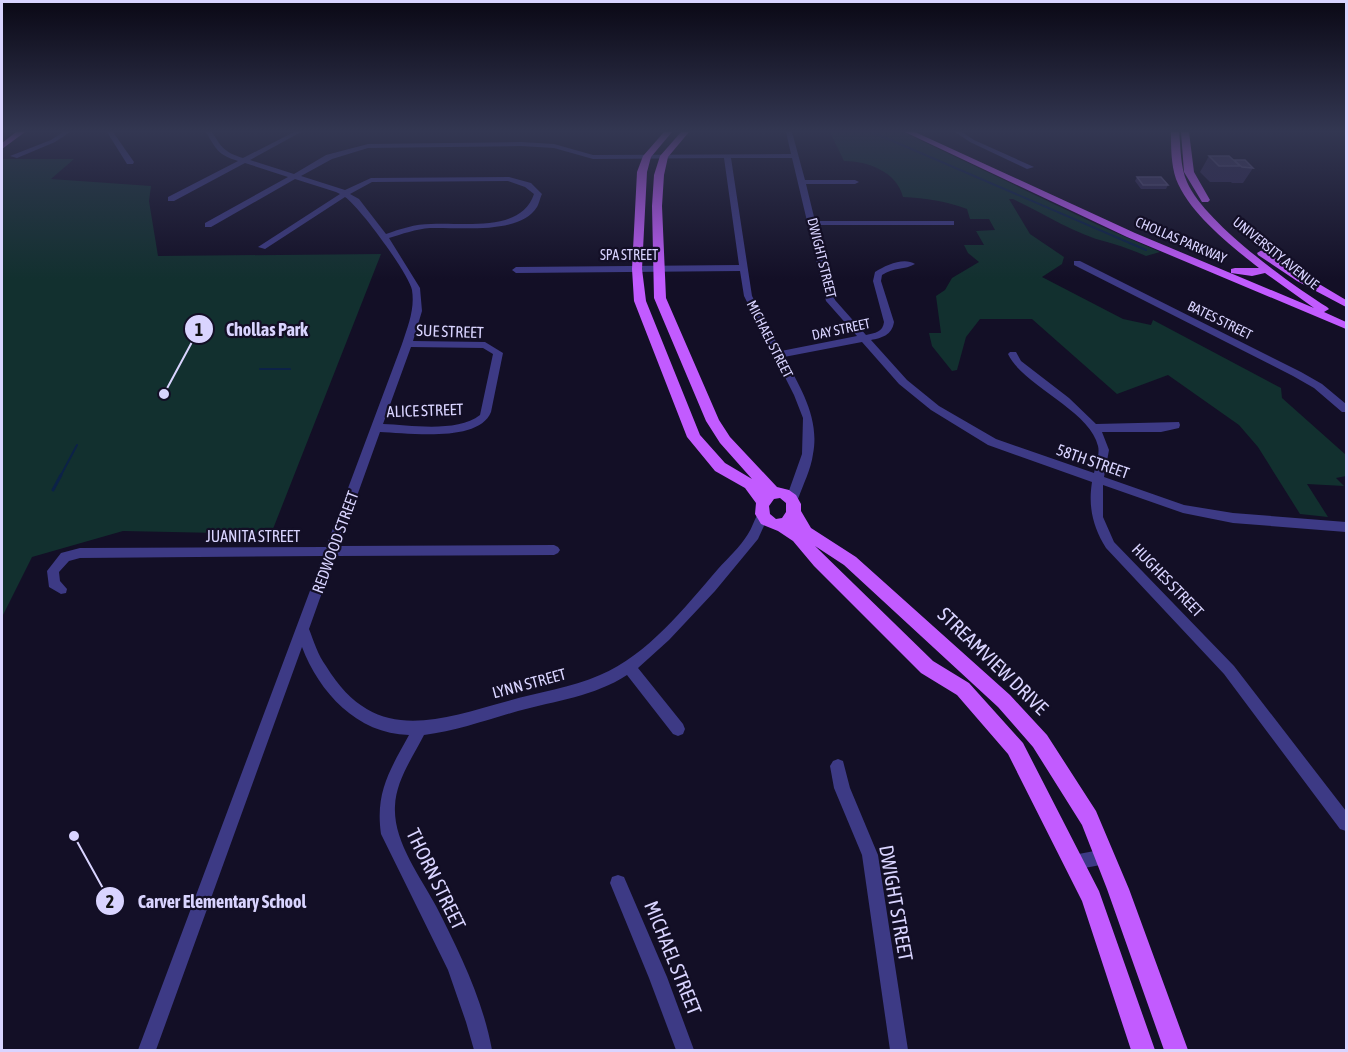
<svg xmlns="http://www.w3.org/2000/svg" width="1348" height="1052" viewBox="0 0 1348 1052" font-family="'Asap Condensed',sans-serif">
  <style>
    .green { fill: #12302f }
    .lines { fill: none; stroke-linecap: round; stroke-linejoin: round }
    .stream-far1 { stroke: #0c2248; stroke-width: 2 }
    .stream { stroke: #0c2248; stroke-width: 3 }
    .minor { fill: #3d3a85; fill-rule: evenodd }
    .major { fill: #c25bff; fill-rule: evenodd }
    .wall { fill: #312854 }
    .building { fill: #433a66; stroke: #5a527e; stroke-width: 1.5 }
    .labels { text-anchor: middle; stroke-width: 4.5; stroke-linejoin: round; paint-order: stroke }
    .far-street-label { font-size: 14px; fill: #d9d4ff; stroke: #130f26 }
    .street-label { font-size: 16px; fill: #d9d4ff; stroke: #130f26 }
    .near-street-label { font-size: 20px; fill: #d9d4ff; stroke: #130f26 }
    .leader { fill: none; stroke: #d9d4ff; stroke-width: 2 }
    .callout-dot { fill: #d9d4ff; stroke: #130f26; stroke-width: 2 }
    .mark-label { font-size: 18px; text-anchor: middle; font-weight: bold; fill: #111 }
    .callout-label { font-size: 18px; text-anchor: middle; font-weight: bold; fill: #d9d4ff; stroke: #130f26; stroke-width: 4.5; stroke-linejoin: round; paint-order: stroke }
  </style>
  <rect width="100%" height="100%" fill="#130f26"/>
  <!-- green -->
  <path class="green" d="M830,132h73l195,93 62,27 -14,4c-14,-6 -25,-10 -39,-14 -32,-8 -64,-29 -94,-43h-4l21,35 34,23 -2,7 -20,13 81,42 28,6 2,-5 128,68 1,10 64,57v21l-10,2 8,8 -37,-2 21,33 -28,-3 -42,-67 -19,-22 -71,-50 -51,19 -85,-75h-52l-14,18 -9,33 -5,1 -20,-25 -3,-13h12l-5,-37 9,-6 7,-12 27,-16 -11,-9 -4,-8h20l-8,-14 19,-1 -6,-11h-19l-3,-10c-21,-8 -41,-11 -64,-12 -6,-25 -35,-36 -59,-36z
    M2,159h72l-23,20 100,7 -2,15 9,55 223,-2 -110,280 -148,-3 -91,26 -30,60z"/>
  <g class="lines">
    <!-- stream-far1 -->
    <path class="stream-far1" d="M872,132l274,118
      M260,369h30
      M60,477l17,-32"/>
    <!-- stream -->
    <path class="stream" d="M53,490l8,-15"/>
    <!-- minor -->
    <path class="minor" d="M63,132h7l-15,10 -38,16 -7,-2 41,-16z
      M107,132h6l21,30 -1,2h-6z
      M206,132h6c10,16 12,20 31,26l51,-26h7l-51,28 44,14 32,-19 42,-11 153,-2 33,2 39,11 198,-1 -5,-22h6l13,48h50l4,2 -4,2h-49l9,37h139v4h-138l19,75 31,35c9,-2 17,-3 18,-13l-11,-41 2,-9c11,-7 29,-15 40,-8 -10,6 -21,3 -33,11l-1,6 13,41c-2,13 -12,16 -23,18l36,40 32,26 57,33 98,34c2,-8 6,-19 4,-27 -8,-36 -76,-61 -90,-92l2,-2h6l5,9 48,37 27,26 83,-2 1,3 -1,3 -18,4h-59l7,18 -5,27 80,28 49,8 113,9v10l-113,-9 -50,-10 -80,-28v32l11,25 120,124 112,145v20l-6,-2 -116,-155 -118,-126c-13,-21 -18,-41 -14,-66l-104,-37 -57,-35 -32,-26 -37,-42 -78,15c16,30 36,61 29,97 -2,15 -10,31 -15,45l-6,4 -4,-1 -2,-3 16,-45 1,-36 -9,-23 -50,-99 -4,-25 -224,2 -4,-3 4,-3 223,-2 -15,-107 -131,1 -39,-11 -33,-2 -153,2 -36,11 -31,17 44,14 26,-12 138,-1 22,6 11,11c-2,4 -3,10 -5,13 -17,28 -79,20 -107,21 -14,1 -28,6 -41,10l31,50 2,23 -9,30 72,1 18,11 -12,59c-12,31 -83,21 -111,20l-41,114 215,-1 4,2 2,3 -2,3 -4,2 -219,1 -26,73c5,13 9,26 17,37 48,79 109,55 182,35 30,-9 63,-13 92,-26 48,-20 85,-68 118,-106 10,-11 22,-22 30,-35 4,-6 6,-14 10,-20h8l2,3 -10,22 -43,52 -46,49 -31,28 45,56 2,5 -2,5 -5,2 -5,-2 -46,-59c-32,21 -72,26 -109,36 -31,9 -62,20 -94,24 -11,22 -28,45 -29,71 -2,35 25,70 41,100 23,45 47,94 56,144h-18l-8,-28 -18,-52 -67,-136c-6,-42 9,-64 28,-99 -52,-1 -90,-43 -107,-88l-146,403h-18l185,-494 -243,2 -11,3 -10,11 1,9 7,8 -1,4 -5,1 -12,-7 -2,-16 14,-18 19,-5 246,-1 76,-203c6,-18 13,-35 10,-54 -3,-16 -53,-84 -67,-93l-80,52 -7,-2 82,-53 -4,-2 -41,-13 -84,48h-6v-4l83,-46 -43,-14 -71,38h-6v-4l70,-36c-20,-6 -22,-12 -32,-29zM731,158h61l34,143 31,35 -76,15 -29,-55zM508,181l17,6 9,7c-13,39 -70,28 -103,30 -16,0 -31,5 -45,10l-27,-35 -9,-5 22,-12zM411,347l72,1 10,6 -13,61c-23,18 -70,10 -97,9z
      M955,132h7l12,8 60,27 -7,2 -57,-27z
      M1074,261h6l221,111 21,12 24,20v8h-4l-28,-24 -21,-12 -219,-111z
      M838,759l5,2 7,27 28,67 30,195h-18l-28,-195 -28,-67 -4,-22 3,-5z
      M1105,849l6,2 2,6 -2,6 -37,7 -6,-2 -2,-6 2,-6z
      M618,875l6,2 43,100 27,73h-18l-27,-72 -39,-95 2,-6z"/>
    <!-- major -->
    <path class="major" d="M16,132h9l-23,17v-6z
      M664,132h8l-21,25 -4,15 -5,97 4,32 54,134 25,28 27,16 -32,-36 -14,-22 -52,-123 -2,-92 2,-31 6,-19 21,-24h8l-21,25 -4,18 -2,31 4,92 53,122 11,17 47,50 12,3 7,5 5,9v7l10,17 45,29 154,138 37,40 49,76 33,78 59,161h-24l-57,-161 -25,-64 -49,-78 -35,-40 -154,-142 -29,-19 118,115 36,22 54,60 76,148 56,159h-24l-49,-149 -74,-147 -51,-59 -36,-22 -107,-107 -21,-25 -15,-10 -17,-7 -6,-10 1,-11 -11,-15 -30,-17 -28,-34 -53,-136 -2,-32 5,-97 6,-16zM780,498l6,5v9l-4,6 -6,1 -6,-5 -1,-8 5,-7z
      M905,132h10l220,101 179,75 -49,-35 -13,3 -21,-3v-4l4,-1h24c-28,-22 -70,-55 -83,-89 -5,-15 -5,-32 -5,-47h8c2,16 1,34 8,50 18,41 102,101 140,125l2,2 -5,3 22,10v7l-219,-92z
      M1181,132h8l5,40 16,28 -2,2h-6l-18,-30z
      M1262,250l84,50v7l-49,-26 -39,-26 -1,-2z"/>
  </g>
  <!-- wall -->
  <path class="wall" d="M1209,156l25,4 19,8 -10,15h-11l-1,-1h-21l-10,-10z
    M1137,177l31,8 -2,4h-25l-6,-8z"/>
  <!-- building -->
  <path class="building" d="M1209,156h20l11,10h-21z
    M1234,160h11l8,8 -11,-1z
    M1137,177h24l7,8h-25z"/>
  <!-- sky -->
  <linearGradient id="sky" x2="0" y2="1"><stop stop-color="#0a0815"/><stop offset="0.47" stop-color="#333752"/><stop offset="1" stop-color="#333752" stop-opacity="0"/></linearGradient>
  <rect width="1348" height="279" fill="url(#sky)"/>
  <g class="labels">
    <!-- far-street labels -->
    <g class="far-street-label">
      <text transform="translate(1181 240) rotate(23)" y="5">CHOLLAS PARKWAY</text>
      <text transform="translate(1276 253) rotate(39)" y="5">UNIVERSITY AVENUE</text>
      <text x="629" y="260">SPA STREET</text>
      <text transform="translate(822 258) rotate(76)" y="5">DWIGHT STREET</text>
      <text transform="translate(1220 320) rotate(26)" y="5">BATES STREET</text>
      <text transform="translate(841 329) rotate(-12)" y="5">DAY STREET</text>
      <text transform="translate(770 339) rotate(63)" y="5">MICHAEL STREET</text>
    </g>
    <!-- street labels -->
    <g class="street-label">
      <text transform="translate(450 331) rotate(2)" y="6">SUE STREET</text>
      <text transform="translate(425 410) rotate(-2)" y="6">ALICE STREET</text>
      <text transform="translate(1093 461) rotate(19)" y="6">58TH STREET</text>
      <text x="253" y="542">JUANITA STREET</text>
      <text transform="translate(335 542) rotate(-70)" y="6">REDWOOD STREET</text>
      <text transform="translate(1168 580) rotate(46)" y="6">HUGHES STREET</text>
      <text transform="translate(529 683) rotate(-15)" y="6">LYNN STREET</text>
    </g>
    <!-- near-street labels -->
    <g class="near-street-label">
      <text transform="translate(993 661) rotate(44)" y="7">STREAMVIEW DRIVE</text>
      <text transform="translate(436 879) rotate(64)" y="7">THORN STREET</text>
      <text transform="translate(896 903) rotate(80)" y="7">DWIGHT STREET</text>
      <text transform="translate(673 958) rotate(68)" y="7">MICHAEL STREET</text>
    </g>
  </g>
  <!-- callouts -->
  <path class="leader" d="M164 394L199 329M74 836L110 901"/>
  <g class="callout-dot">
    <circle cx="164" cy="394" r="6"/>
    <circle cx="74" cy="836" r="6"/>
    <circle cx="199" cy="329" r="15"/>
    <circle cx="110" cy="901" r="15"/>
  </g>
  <g class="mark-label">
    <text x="199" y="336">1</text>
    <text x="110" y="908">2</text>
  </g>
  <g class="callout-label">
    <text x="267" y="336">Chollas Park</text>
    <text x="222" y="908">Carver Elementary School</text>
  </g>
  <!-- border -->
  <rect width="1348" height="1052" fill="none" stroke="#d9d4ff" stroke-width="6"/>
</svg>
